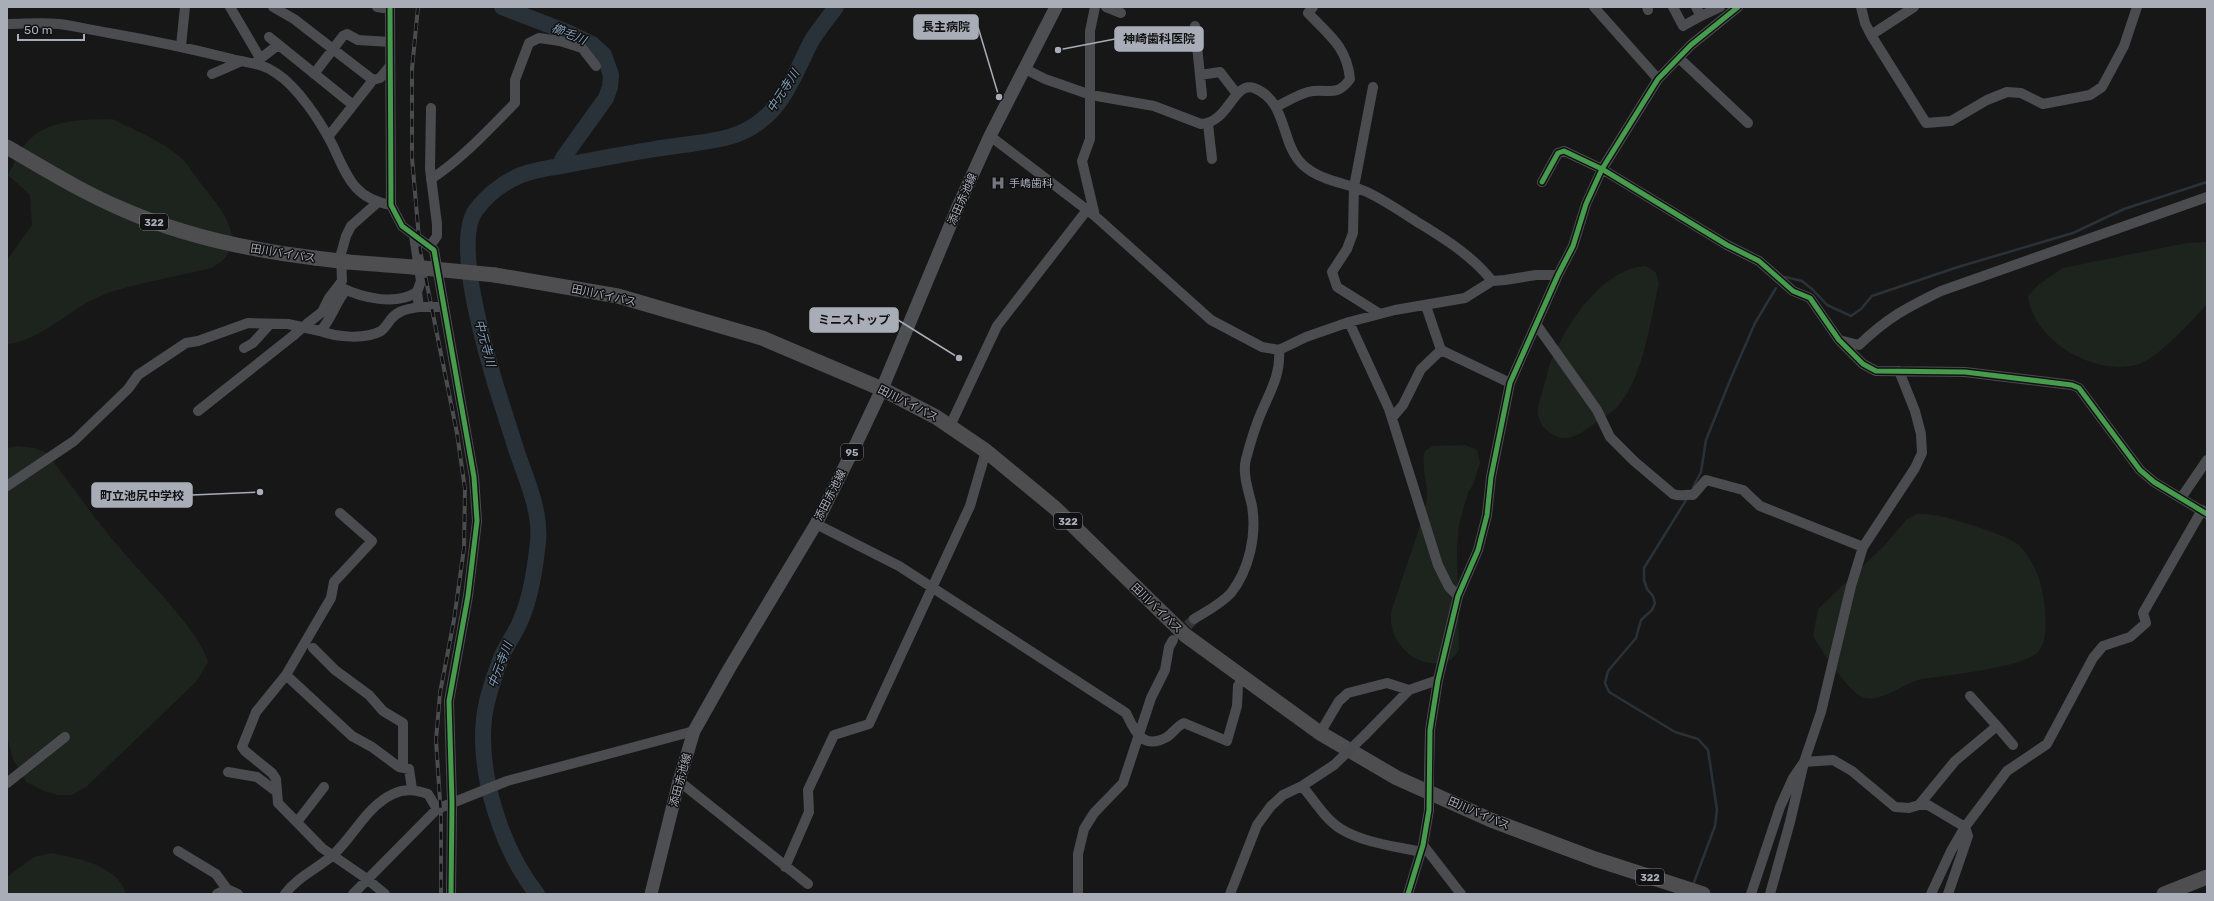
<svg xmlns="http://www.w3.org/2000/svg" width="2214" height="901" viewBox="0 0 2214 901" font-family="Rubik,'Noto Sans JP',sans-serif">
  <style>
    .green { fill: #1d241e }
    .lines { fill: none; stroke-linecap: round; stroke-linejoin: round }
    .stream { stroke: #2a3239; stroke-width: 2.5 }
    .river { stroke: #2a3239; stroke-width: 16 }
    .minor-tunnel { stroke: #343537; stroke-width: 10; stroke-dasharray: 10 5; stroke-linecap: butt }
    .minor { stroke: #4b4c50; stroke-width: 10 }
    .major { stroke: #4d4f52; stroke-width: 13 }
    .highway { stroke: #4e4e51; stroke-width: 15 }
    .rail-casing { stroke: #4b4c4f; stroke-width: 4 }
    .rail { stroke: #111113; stroke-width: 2.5; stroke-dasharray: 8; stroke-linecap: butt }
    .minor-bridge { stroke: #4b4c50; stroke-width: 10 }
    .highway-bridge { stroke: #4e4e51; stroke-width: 15 }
    .cycleway-casing { stroke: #111113; stroke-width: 8 }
    .cycleway { stroke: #469c4c; stroke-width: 5 }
    .labels { text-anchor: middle; stroke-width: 3; stroke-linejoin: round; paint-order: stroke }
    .shield { fill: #111113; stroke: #7b7e86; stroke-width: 1 }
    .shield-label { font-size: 10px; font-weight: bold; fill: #a8adb8 }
    .poi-label { font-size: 11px; fill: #a8adb8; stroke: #111113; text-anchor: start }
    .street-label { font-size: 11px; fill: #a8adb8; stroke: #111113 }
    .water-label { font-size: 12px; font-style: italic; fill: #7f9bb3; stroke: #111113 }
    .leader { fill: none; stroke: #a8adb8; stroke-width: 1.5 }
    .callout-dot { fill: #a8adb8; stroke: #111113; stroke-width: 1.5 }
    .callout { fill: #a8adb8; stroke: #a8adb8; stroke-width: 1.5 }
    .callout-label { font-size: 12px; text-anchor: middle; font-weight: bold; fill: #111 }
  </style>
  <rect width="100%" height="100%" fill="#171717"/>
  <!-- green -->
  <path class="green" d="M112,119c22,11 48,21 67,37 9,8 16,20 23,29 20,24 51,62 9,83 -35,9 -84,16 -115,30 -30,14 -56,43 -89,46v-84l25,-35 -2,-30 -22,-20c5,-9 9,-19 15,-28 20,-28 57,-27 89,-28z
    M2206,242l1,62c-14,16 -49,54 -68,60 -43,14 -106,-23 -111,-68l10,-11 25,-17 124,-25z
    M1646,266l10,7 3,10c-9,38 -15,93 -41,123 -7,8 -19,14 -27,20 -9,7 -21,15 -33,11 -10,-4 -20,-13 -20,-24 -1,-8 4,-19 6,-27 3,-9 4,-20 9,-29 16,-36 49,-88 93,-91z
    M1465,445l12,5 3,13 -7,22 -5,7 -9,33 -2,23 2,102c-8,12 -14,14 -28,13 -23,-2 -42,-25 -40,-49 1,-8 6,-18 8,-26 9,-28 20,-56 27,-84 4,-20 -6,-34 -1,-53l8,-5z
    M17,446l17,2 13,5c25,33 49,68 76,99 23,27 76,78 85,110l-12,20 -110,105 -14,8h-14l-14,-4 -18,-9 -13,-23 -6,-23v-288z
    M1916,514c6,0 12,0 18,1 15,2 76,21 85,30 18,19 24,41 26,66 1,13 2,31 -7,41 -15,16 -92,23 -116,27 -19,4 -41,25 -60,18 -14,-6 -41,-47 -49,-61l5,-27 66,-63 22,-26z
    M51,853c26,5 67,12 75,41h-119v-17l27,-20z"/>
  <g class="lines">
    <!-- stream -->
    <path class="stream" d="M1785,277l17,4 11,9 14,15 24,11 10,-7 11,-13 86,-29 115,-34 51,-24 83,-27
      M1693,487l8,-15 5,-32 25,-62 24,-55 21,-35
      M1688,497l-44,71v12l3,9 6,7 2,7 -3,7 -11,10 -5,18 -28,33 -3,12 4,9 66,40 23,7 10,11 9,60 -2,16 -22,59"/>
    <!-- river -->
    <path class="river" d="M502,7l65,25 25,12 12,11 7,20 -1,12 -4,11 -43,60 -3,8
      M537,894c-35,-44 -59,-119 -53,-175 2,-20 10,-42 17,-61 5,-13 14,-24 19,-36 11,-25 15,-53 18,-80 3,-31 -11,-61 -21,-90 -7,-22 -14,-44 -21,-66 -11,-37 -43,-145 -20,-176 11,-15 28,-28 45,-35 14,-5 26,-7 40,-9 38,-7 76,-15 115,-20 32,-5 61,-5 87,-27 24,-19 35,-53 49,-79 7,-11 16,-22 24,-33"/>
    <!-- minor-tunnel -->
    <path class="minor-tunnel" d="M1177,636l17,-17"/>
    <!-- minor -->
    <path class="minor" d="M230,7l30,51
      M273,7l21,12 79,61 -45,57
      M377,7l13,2
      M390,7l1,198 11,21 32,24 40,227 3,44 -9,75 -19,105 3,101 -1,92
      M1106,7l15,6
      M1594,7l64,72
      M1647,7l1,3
      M1673,7l10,19 18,-10 -5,-9
      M1861,7l4,16 6,12
      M1914,7l-43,28 55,88 25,-2 36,-21 20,-8 14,1 22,11 47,-9 12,-8 22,-41 13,-39
      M1701,16l19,-9
      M7,24c17,0 35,-2 52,0 16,2 33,6 50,9 40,7 79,15 119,25 17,5 33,4 48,15 22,14 44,48 56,71 15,31 21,55 59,61
      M1195,26l7,69
      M269,37l84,68
      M181,46l4,-39
      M1679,58l69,65
      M256,62l22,-17
      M1025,69l20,10 46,16 63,11 47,18c28,-1 32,-43 53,-36 34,13 26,56 49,77 17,16 44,18 64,27 15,7 30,17 44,26 30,19 59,35 81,63
      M212,74l30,-13
      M314,74l29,-38 4,-2 11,6 32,2
      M1200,75l20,-3 17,22
      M373,80l7,-2 10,-12
      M1373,87l-19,100 -1,46 -6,16 -15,23 5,15 43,27
      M1276,107c10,-5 21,-12 32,-15 18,-5 28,7 42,-13 -3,-32 -21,-44 -42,-66l5,-6
      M1208,124l4,35
      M990,136l105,80 116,104 51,27 17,3 27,-13 43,-15 46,-12 70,-12 27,-17 13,-1 31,-5h22
      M431,179c32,-21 57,-49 84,-76v-23l14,-37 10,-5 21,3 22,7 14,18
      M1542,182l16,-29 6,-2 38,18 125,76 32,16 34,30 17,7 29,42 24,24 13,7 89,1 107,13 7,3 61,82 14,12 53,32
      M1095,216l-13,-55 8,-22v-108l5,-24
      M430,246l7,-10v-12l-7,-55 1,-61
      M340,287c22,11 56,19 77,5l4,-11 -7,-45
      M1426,306l15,44 69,33
      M419,307h25
      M1349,322l40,87 49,156 11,22 9,9
      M308,323l14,-11 7,-14 13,-17 -1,-27 5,-18 5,-10 26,-23
      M1536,324l61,86 13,27 24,24 39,33c8,3 13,0 20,1l13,-15 37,10 17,16 103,41
      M320,331c17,6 44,9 61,0 4,-3 7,-8 10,-12 7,-9 18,-10 28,-12l-2,-15
      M1839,340l20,5c28,-27 47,-37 82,-54l266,-94
      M244,348l9,-5 17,-19
      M198,411l96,-76
      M1392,418l11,-13 18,-36 20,-19
      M950,426l47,-100 90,-116
      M7,486l67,-45 54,-52 10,-14 48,-32 12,-2 50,-18 40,1 32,7c11,-10 15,-28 26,-41
      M2181,498l26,-38
      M340,513l32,28 -38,41 -3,16 -45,77 66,61 20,11 27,20 10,2 3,20
      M816,524l83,42 227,147c8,17 16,38 41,24 6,-4 10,-11 17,-14l43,18 10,-35 1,-20 5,-8
      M1194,619c13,-8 27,-15 37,-26 18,-23 26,-58 21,-87 -3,-14 -10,-32 -6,-47 4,-15 9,-32 15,-46 9,-21 20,-39 18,-63
      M313,648l22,22 34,25 14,16 20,12v45
      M286,675l-30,37 -14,35 3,4 27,22 4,6 2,24 44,45 45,31 18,15
      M1997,726l16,19
      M1320,733l19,-32 9,-8 39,-10 22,7
      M1365,735l44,-45 29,-10
      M228,772l29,5 20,15
      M1429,774l1,-44 8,-50 20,-84 20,-46 9,-35 4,-38 19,-94 48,-108 15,-29 13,-42 16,-35 56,-90 33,-34 47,-38
      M679,781l129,103
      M7,783l58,-46
      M1302,786c12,14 23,33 39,43 23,14 54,17 80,23
      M1919,805l36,-44 42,-35 -27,-30
      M297,822l27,-35
      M1423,845l38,49
      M178,851l38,23 11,15 11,5
      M785,867l24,-55 -1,-22 26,-55 35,-11 101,-218 16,-55
      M217,894l10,-5
      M285,894c12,-17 32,-25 48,-39 20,-18 34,-49 60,-61 12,-6 23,-4 35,0l9,15
      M353,894l84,-85 70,-28 187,-50
      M1078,894v-40l6,-25 10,-16 29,-30 28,-85 14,-28 4,-23 4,-7
      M1230,894l27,-69 14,-19 12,-11 19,-9 32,-21
      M1408,894l15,-49 6,-35
      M1751,894l29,-87 13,-29 11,-16 29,-2 19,11 43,36 14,1 10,-3h9l37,22 3,9 -20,58
      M1770,894l20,-72 14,-60 17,-50 30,-126 12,-39 52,-79 7,-15 -1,-19 -6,-23 -16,-40
      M1931,894l20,-43 14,-24 42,-56 40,-27 46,-86 10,-12 27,-9 16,-14 -3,-10 59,-103"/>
    <!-- major -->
    <path class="major" d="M651,894l28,-113 15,-50 35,-62 87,-145 40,-80 26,-55 75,-180 33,-73 66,-129"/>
    <!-- highway -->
    <path class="highway" d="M7,147c38,22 75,45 115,62 61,27 127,41 193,49
      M348,262l65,5
      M495,275l123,21 144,42 120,51 54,28 50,34 69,57 130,127 135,98 77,45 94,42 104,39 108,35
      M2164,894l43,-17"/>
    <!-- rail casing -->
    <g class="rail-casing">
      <path id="rail" d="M418,7l-6,62v89l8,92 37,183 8,56 -1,59 -10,72 -14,73 -4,47 5,76v78"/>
    </g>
    <!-- rail -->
    <use href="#rail" class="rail"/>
    <!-- minor-bridge -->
    <path class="minor-bridge" d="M294,335l14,-12
      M1334,765l31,-30
      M1429,810v-36"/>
    <!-- highway-bridge -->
    <path class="highway-bridge" d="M315,258l33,4
      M413,267l82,8"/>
    <!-- cycleway casing -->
    <g class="cycleway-casing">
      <path id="cycleway" d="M390,7l1,198 11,21 32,24 40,227 3,44 -9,75 -19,105 3,101 -1,92
        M1542,182l16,-29 6,-2 38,18 125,76 32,16 34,30 17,7 29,42 24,24 13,7 89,1 107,13 7,3 61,82 14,12 53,32
        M1408,894l15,-49 6,-35 1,-80 8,-50 20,-84 20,-46 9,-35 4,-38 19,-94 48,-108 15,-29 13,-42 16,-35 56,-90 33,-34 47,-38"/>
    </g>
    <!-- cycleway -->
    <use href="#cycleway" class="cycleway"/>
  </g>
  <!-- icons -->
  <defs>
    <g id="hospital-bare" transform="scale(1.08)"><path d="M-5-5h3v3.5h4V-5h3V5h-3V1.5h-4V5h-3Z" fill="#757880" stroke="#111113" stroke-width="2.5" paint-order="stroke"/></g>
  </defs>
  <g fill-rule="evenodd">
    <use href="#hospital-bare" x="998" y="183"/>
  </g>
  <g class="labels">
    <!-- shield labels -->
    <g class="shield">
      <rect x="140" y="214" width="28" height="16" rx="3"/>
      <rect x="841" y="444" width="22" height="16" rx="3"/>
      <rect x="1054" y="513" width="28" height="16" rx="3"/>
      <rect x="1636" y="869" width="28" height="16" rx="3"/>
    </g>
    <g class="shield-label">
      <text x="154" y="226">322</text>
      <text x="852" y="456">95</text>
      <text x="1068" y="525">322</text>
      <text x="1650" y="881">322</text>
    </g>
    <!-- poi labels -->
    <g class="poi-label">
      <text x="1009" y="187">手嶋歯科</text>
    </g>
    <!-- street labels -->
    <g class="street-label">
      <text transform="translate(962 199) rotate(-66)" y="4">添田赤池線</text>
      <text transform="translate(283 253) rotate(9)" y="4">田川バイパス</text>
      <text transform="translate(604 295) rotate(12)" y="4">田川バイパス</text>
      <text transform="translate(908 403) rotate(27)" y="4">田川バイパス</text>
      <text transform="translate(830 495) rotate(-63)" y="4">添田赤池線</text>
      <text transform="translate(1157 608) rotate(44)" y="4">田川バイパス</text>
      <text transform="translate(680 780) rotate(-75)" y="4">添田赤池線</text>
      <text transform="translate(1479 813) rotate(23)" y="4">田川バイパス</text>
    </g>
    <!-- water labels -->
    <g class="water-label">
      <text transform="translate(569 34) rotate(23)" y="4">櫛毛川</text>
      <text transform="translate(783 91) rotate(-57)" y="4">中元寺川</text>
      <text transform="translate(485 343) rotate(75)" y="4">中元寺川</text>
      <text transform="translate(500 665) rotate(-69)" y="4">中元寺川</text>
    </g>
  </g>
  <!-- callouts -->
  <path class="leader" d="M999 97L978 27M1058 50L1115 39M959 358L898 320M260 492L192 495"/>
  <g class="callout-dot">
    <circle cx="999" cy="97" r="4"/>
    <circle cx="1058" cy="50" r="4"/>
    <circle cx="959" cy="358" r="4"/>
    <circle cx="260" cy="492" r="4"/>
  </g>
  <g class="callout">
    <rect x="914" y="15" width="64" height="24" rx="4"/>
    <rect x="1115" y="27" width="88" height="24" rx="4"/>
    <rect x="810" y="308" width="88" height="24" rx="4"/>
    <rect x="92" y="483" width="100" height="24" rx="4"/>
  </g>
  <g class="callout-label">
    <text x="946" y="31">長主病院</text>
    <text x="1159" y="43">神崎歯科医院</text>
    <text x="854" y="324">ミニストップ</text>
    <text x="142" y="500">町立池尻中学校</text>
  </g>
  <!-- border -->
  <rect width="2214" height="901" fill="none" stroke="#a8adb8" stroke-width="16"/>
  <!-- scale -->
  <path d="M18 34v6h66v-6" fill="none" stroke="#a8adb8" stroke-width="2"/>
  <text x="24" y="34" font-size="12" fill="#a8adb8" stroke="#111113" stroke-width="3" paint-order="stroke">50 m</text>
</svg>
